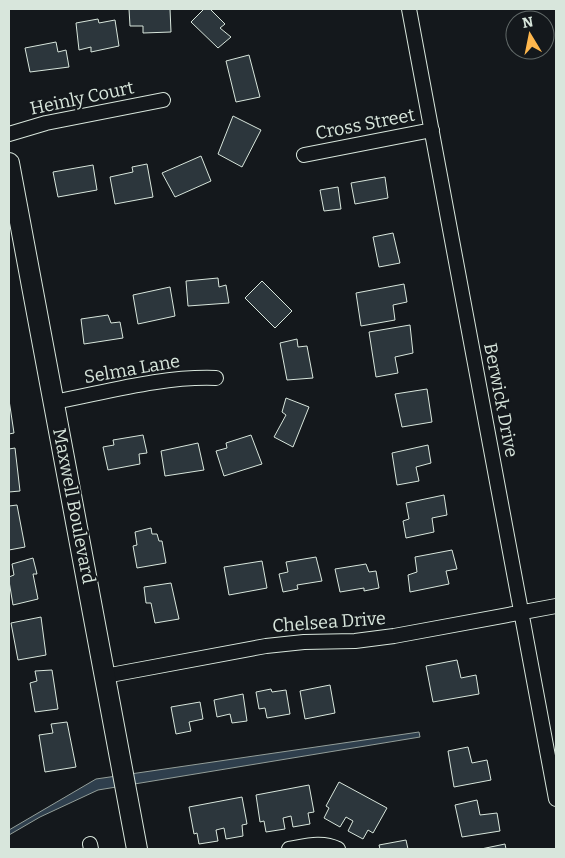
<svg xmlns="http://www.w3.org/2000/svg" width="565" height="858" viewBox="0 0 565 858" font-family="Bitter,serif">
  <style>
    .water { fill: #2f3f4d; stroke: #939e99 }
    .building { fill: #2c363c; stroke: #d8e6dc }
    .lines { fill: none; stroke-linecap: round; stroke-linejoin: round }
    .street-casing { stroke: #d8e6dc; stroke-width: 16 }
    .secondary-casing { stroke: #d8e6dc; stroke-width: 22 }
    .street { stroke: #14181c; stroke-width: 14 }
    .secondary { stroke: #14181c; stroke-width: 20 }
    .labels { text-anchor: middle; stroke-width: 4; stroke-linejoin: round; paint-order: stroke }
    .street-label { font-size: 18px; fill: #d8e6dc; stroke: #14181c }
  </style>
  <rect width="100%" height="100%" fill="#14181c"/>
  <!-- water -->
  <path class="water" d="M419,732l1,5 -322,53 -58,27 -31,18v-5l87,-51z"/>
  <!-- building -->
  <path class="building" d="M129,9h41l1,23 -28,1v-7h-13z
    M204,9h6l15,15 -5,4 11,9 -13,11 -27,-26z
    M98,19l1,4 16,-3 4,26 -28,6v-5l-12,3 -3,-27z
    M56,42l2,10 8,-2 3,17 -39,5 -5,-24z
    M249,55l11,42 -24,5 -10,-41z
    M233,116l28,14 -19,37 -24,-13z
    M201,156l10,25 -36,16 -13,-24z
    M147,164l6,33 -38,7 -5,-27 23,-5 -1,-5z
    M93,165l4,25 -39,7 -5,-25z
    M385,177l3,21 -33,6 -4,-21z
    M338,187l3,22 -17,2 -4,-21z
    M393,233l7,30 -21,4 -6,-30z
    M218,278l1,9 7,-2 3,18 -41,3 -2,-25z
    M262,281l30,30 -17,17 -30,-30z
    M404,284l3,18 -14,3 2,15 -34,6 -5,-33z
    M170,287l5,29 -37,8 -5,-29z
    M108,315l3,8 9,-1 3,16 -39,6 -3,-25z
    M410,325l3,28 -18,4 3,16 -22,4 -7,-45z
    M297,339l1,8 9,-1 6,32 -26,2 -7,-37z
    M427,389l5,33 -30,5 -7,-33z
    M286,398l23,9 -16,40 -19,-10 12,-22 -4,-3z
    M9,400l5,33 -5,1z
    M143,435l4,18 -8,1 1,10 -32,6 -5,-23 11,-2 -1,-5z
    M251,435l11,29 -38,12 -8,-25 11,-3 -1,-5z
    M198,443l6,27 -39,6 -4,-25z
    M428,445l3,18 -15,4 3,14 -22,4 -5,-32z
    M15,448l5,43 -11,1v-43z
    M444,495l3,20 -15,3 2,14 -28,6 -3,-17 6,-2 -3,-16z
    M17,505l8,42 -16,3v-44z
    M151,528l1,6h5l2,7h3l4,22 -29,5 -4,-22 4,-1 -2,-13z
    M452,550l5,19 -11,2 3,13 -39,8 -2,-17 9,-3 -2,-15z
    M316,557l6,24 -25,4 1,4 -15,3 -4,-18 9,-2 -2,-10z
    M33,558l4,16h-4l5,25 -25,6 -4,-24v-4l5,-2 -2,-11z
    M262,561l5,27 -38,7 -5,-28z
    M366,564l3,8 7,-1 3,17 -15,3v-3l-24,4 -5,-23z
    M171,583l8,36 -24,4 -4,-20h-5l-2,-16z
    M41,617l5,38 -28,5 -7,-37z
    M457,660l4,18 15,-3 3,19 -46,8 -7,-36z
    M52,670l6,39 -23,3 -5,-29 7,-2 -2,-10z
    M330,685l5,28 -30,6 -5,-28z
    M271,689l1,3 14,-2 4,24 -23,4 -2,-10 -6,1 -3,-17z
    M243,694l4,27 -15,2 -2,-9 -13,3 -3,-17z
    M200,702l3,17 -14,3 2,9 -15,3 -5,-27z
    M67,722l9,45 -31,5 -6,-37 14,-2 -2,-9z
    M468,747l4,16 15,-3 4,20 -37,7 -6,-36z
    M339,782l48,26 -14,25 -5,-3 -5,9 -15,-8 5,-10 -7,-4 -6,10 -16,-9 5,-10 -3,-2z
    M309,785l5,27 -6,1 2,11 -17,3 -2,-11 -8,2 2,11 -19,3 -2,-11 -4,1 -4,-27z
    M242,797l5,27 -5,1 1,11 -17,3 -2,-11 -8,2 2,11 -19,3 -2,-11 -3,1 -5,-27z
    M477,800l3,15 17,-2 3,18 -38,6 -7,-32z
    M406,840l2,9h-31h3l-1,-4z
    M505,844l1,5h-25z"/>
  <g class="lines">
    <!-- street casing -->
    <g class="street-casing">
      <path id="street" d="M409,9l147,790
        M9,134l37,-11 117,-23
        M304,155l128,-25
        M54,402c53,-10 108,-26 162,-24
        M105,676l161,-30 38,-4 51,-1 39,-5 162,-30
        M90,844l1,5
        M289,849c17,-3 33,-8 49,0"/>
    </g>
    <!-- secondary casing -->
    <g class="secondary-casing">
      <path id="secondary" d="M9,163l128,686"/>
    </g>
    <!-- street -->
    <use href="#street" class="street"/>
    <!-- secondary -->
    <use href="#secondary" class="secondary"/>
  </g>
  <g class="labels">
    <!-- street labels -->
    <g class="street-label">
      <text transform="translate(82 98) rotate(-12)" y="6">Heinly Court</text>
      <text transform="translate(365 124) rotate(-11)" y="6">Cross Street</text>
      <text transform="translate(132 369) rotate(-10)" y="6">Selma Lane</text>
      <text transform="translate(501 400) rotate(79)" y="6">Berwick Drive</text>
      <text transform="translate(74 506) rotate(79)" y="6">Maxwell Boulevard</text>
      <text transform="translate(329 622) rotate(-4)" y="6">Chelsea Drive</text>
    </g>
  </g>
  <!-- border -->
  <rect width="565" height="858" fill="none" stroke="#d8e6dc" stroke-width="20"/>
  <!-- north arrow -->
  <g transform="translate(530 35) rotate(350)"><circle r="24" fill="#14181c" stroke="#626a69"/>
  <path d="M0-4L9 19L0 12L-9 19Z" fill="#ffb74d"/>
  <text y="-8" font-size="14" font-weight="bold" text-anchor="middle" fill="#d8e6dc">N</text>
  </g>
</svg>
